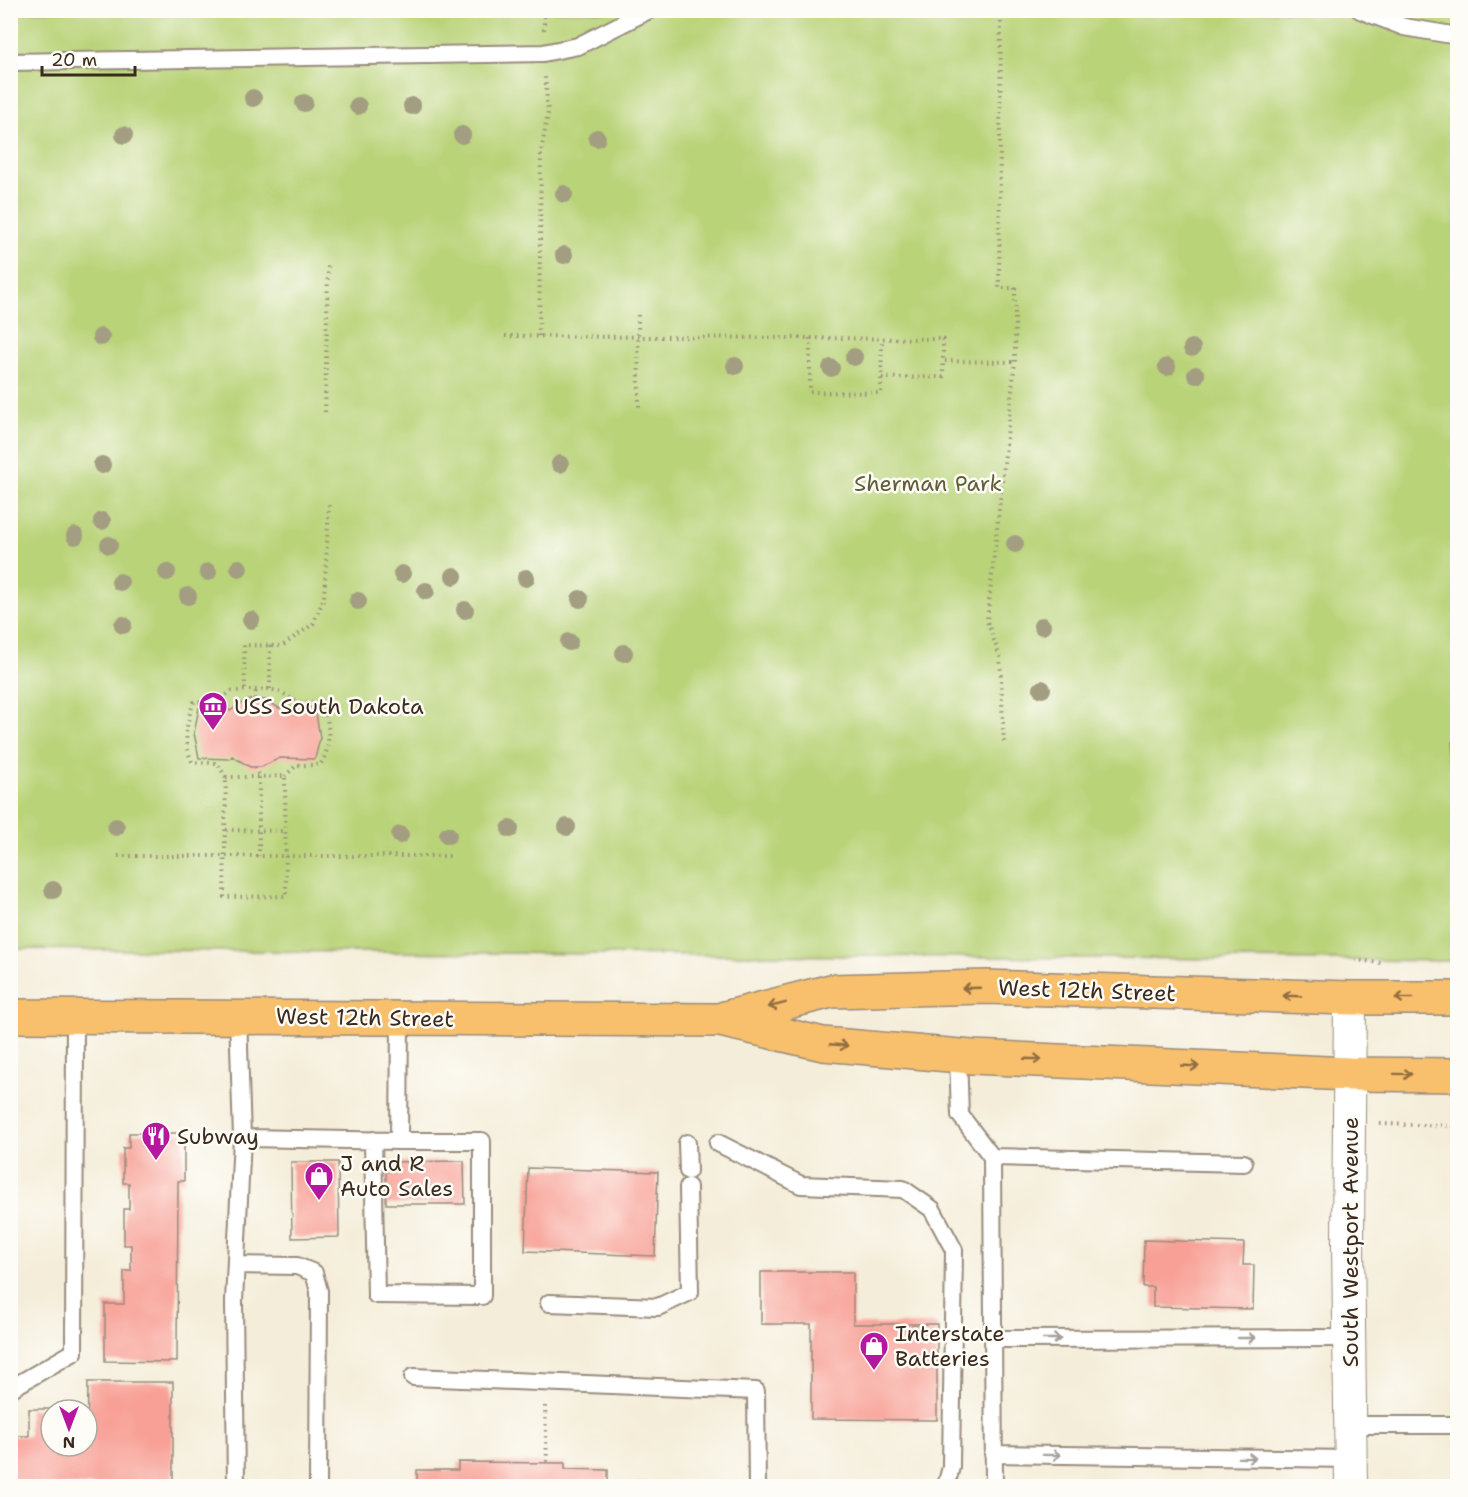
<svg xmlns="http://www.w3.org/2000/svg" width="1468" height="1497" viewBox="0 0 1468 1497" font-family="'Shantell Sans',sans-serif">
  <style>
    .green { fill: #b9d378; stroke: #7a7e4b; stroke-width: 1.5 }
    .building { fill: #f8a096 }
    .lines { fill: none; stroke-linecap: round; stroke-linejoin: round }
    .service-casing { stroke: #988c7c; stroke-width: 20 }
    .minor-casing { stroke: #988c7c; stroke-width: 34 }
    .primary-casing { stroke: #988c7c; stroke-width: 36 }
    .path { stroke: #988c7c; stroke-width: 4; stroke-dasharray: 1.5 4.5; stroke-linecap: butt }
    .service { stroke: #fff; stroke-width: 16 }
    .minor { stroke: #fff; stroke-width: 32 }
    .primary { stroke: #f8bf6c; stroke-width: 33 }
    .tree { fill: #a39e81 }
    .oneway { stroke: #906d41 }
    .oneway2 { stroke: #a79f9a }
    .labels { text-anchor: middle; stroke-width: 5; stroke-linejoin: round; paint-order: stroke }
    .park-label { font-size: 22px; fill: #615d39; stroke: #fdfcf7 }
    .poi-label { font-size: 22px; fill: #3b2a1e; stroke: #fdfcf7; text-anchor: start }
    .street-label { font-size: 22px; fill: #3b2a1e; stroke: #fdfcf7 }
  </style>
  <rect width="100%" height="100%" fill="#fdfcf7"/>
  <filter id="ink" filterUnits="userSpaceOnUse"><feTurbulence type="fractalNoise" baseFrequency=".0167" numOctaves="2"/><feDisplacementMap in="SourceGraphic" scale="12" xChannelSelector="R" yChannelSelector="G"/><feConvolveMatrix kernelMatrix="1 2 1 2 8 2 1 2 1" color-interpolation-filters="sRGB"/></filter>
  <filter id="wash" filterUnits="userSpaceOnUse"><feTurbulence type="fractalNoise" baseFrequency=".008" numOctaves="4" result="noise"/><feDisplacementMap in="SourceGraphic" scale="24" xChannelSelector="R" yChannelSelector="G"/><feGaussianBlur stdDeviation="1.35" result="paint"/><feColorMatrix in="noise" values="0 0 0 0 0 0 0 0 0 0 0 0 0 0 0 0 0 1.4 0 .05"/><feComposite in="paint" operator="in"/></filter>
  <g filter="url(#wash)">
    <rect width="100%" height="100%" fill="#f4edd9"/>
    <!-- green -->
    <path class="green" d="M11,11h1446v950l-1446,-12z"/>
    <g id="blocks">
      <!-- building -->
      <path class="building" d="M255,699l11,1 13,8 36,-1 5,31 -5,21 -35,-1 -19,9h-11l-18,-11 -2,3 -31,-1 -5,-25 5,-25 27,-1 4,4 15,-10z
        M1458,741v36h-4l-2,-35z
        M129,1133h55v48h-6l-1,181 -72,-1v-57h19v-33h7v-26h-7v-36h5v-26h-6v-35h6z
        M464,1161l1,43h-79v-42z
        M291,1162h47l1,75 -47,1z
        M528,1168l130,4 -3,84 -130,-5z
        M1144,1240l100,3 -1,22h11l-1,44 -100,-2v-20h-10z
        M761,1272h92v52h84v96l-126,-1v-95h-50z
        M88,1382h85v104h-163v-50h19v-27h22v37h36z
        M458,1462l107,1v6l43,1v16h-191v-16h41z
        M636,1483h79v3h-79z"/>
    </g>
  </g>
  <g filter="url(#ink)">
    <use href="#blocks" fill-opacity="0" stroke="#988c7c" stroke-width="1.5"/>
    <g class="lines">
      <!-- service casing -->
      <g class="service-casing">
        <path id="service" d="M1360,10l44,17 54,9
          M10,62l533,-9 35,-7 71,-36
          M958,1055l2,60 32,42 2,329
          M242,1138l157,3 1,-124
          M373,1140l3,155 106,1v-155h-83
          M687,1143l1,28
          M718,1143l83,42 102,4 29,20 22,41 -3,217 -5,19
          M992,1157l252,6
          M236,1265l61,1 17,7 5,18 -1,195
          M549,1303l109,4 32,-15 -2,-105
          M993,1339l357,-1
          M413,1377l343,14 1,95
          M10,1389l64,-37 1,-336
          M1351,1425h107
          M993,1454l358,5
          M236,1486l-2,-185 8,-163 -4,-123"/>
      </g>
      <!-- minor casing -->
      <g class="minor-casing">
        <path id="minor" d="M1350,998l-2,244 3,244"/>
      </g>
      <!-- primary casing -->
      <g class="primary-casing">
        <path id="primary" d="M10,1016l710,4 103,24 149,13 377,17 109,1
          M725,1018l106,-27 155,-4 364,11h108"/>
      </g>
      <!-- path -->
      <path class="path" d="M1001,10l-2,278h16v74l-28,259 13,36 4,87
        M544,30v-20
        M638,315l1,94
        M505,336l438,3v22l72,1
        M539,336l2,-183 7,-40 -3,-36
        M810,338v54l71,1 1,-54
        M882,378l61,-1v-16
        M325,412l3,-147
        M245,689l-1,-44 38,1 31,-22 11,-26 5,-93
        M270,689v-44
        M255,699l1,-10
        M256,767l3,10h-33l-2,120 62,-1 -1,-120 -26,1v79
        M226,777l-9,-14 -25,-1c-9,-19 -6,-41 2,-60h22l16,-11 38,-2 11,3 16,10h25c8,19 10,46 -2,63h-23l-12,11
        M226,830l60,1
        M118,856h334
        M1355,960l27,3
        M1380,1124l78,2
        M545,1406l2,57"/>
      <!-- service -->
      <use href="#service" class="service"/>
      <!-- minor -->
      <use href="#minor" class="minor"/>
      <!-- primary -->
      <use href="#primary" class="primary"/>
    </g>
    <!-- trees -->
    <g class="tree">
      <circle cx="253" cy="98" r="9"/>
      <circle cx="304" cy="103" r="9"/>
      <circle cx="358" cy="106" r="9"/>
      <circle cx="412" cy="106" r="9"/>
      <circle cx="124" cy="135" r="9"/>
      <circle cx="462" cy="135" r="9"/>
      <circle cx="597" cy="138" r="9"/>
      <circle cx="564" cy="194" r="9"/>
      <circle cx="564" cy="255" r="9"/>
      <circle cx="101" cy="337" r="9"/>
      <circle cx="1192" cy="348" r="9"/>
      <circle cx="854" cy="357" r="9"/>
      <circle cx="735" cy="366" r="9"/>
      <circle cx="1167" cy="367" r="9"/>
      <circle cx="831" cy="368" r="9"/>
      <circle cx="1196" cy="375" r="9"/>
      <circle cx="560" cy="464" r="9"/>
      <circle cx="102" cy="465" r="9"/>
      <circle cx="102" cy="521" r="9"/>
      <circle cx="75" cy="536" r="9"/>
      <circle cx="1015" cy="544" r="9"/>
      <circle cx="109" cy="545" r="9"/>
      <circle cx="239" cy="568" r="9"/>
      <circle cx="167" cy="572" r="9"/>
      <circle cx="208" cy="572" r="9"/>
      <circle cx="402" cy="574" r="9"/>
      <circle cx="454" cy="576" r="9"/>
      <circle cx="526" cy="578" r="9"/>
      <circle cx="120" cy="582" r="9"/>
      <circle cx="426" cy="591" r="9"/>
      <circle cx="188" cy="596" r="9"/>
      <circle cx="580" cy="599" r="9"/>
      <circle cx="358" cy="601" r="9"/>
      <circle cx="465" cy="610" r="9"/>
      <circle cx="251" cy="620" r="9"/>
      <circle cx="123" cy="625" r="9"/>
      <circle cx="1042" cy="626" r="9"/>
      <circle cx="569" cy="642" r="9"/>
      <circle cx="624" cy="653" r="9"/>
      <circle cx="1042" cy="689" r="9"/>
      <circle cx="116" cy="827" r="9"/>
      <circle cx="567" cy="827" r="9"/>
      <circle cx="510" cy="829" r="9"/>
      <circle cx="400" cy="835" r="9"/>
      <circle cx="448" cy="835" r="9"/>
      <circle cx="53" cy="890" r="9"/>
    </g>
    <!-- one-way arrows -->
    <defs><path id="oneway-shaft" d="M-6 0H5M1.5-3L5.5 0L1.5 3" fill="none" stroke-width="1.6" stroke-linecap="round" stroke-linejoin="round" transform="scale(1.5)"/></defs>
    <g class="oneway">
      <use href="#oneway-shaft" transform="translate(971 988) rotate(178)"/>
      <use href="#oneway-shaft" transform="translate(1292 996) rotate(-178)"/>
      <use href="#oneway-shaft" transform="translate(1404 998) rotate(-180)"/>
      <use href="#oneway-shaft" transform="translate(777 1005) rotate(166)"/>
      <use href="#oneway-shaft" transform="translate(839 1045) rotate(5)"/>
      <use href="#oneway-shaft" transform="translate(1033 1059) rotate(2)"/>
      <use href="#oneway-shaft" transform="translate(1190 1066) rotate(3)"/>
      <use href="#oneway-shaft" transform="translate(1403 1074) rotate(1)"/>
    </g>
    <g class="oneway2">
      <use href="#oneway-shaft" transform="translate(1247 1338)"/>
      <use href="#oneway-shaft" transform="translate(1052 1339)"/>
      <use href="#oneway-shaft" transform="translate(1052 1455) rotate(1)"/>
      <use href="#oneway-shaft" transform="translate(1247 1458) rotate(1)"/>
    </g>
  </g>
  <!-- icons -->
  <defs>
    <g id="museum-pin" transform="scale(1.5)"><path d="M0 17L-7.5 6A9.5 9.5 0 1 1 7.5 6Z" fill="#b5179e" stroke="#fdfcf7"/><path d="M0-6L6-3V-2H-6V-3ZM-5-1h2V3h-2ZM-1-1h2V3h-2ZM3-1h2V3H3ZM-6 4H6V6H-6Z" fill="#fff"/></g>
    <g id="restaurant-pin" transform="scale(1.5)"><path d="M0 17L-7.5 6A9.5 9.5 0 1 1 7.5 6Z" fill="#b5179e" stroke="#fdfcf7"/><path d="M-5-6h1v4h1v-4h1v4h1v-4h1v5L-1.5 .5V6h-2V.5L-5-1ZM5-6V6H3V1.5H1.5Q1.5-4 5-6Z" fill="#fff"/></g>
    <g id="shop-pin" transform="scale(1.5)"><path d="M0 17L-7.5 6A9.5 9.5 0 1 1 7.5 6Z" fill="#b5179e" stroke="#fdfcf7"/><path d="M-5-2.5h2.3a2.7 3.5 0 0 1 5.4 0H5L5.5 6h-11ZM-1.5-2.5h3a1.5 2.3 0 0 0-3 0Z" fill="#fff"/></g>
  </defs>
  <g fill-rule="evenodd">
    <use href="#museum-pin" x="213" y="706"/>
    <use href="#restaurant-pin" x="156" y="1136"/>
    <use href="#shop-pin" x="319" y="1176"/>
    <use href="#shop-pin" x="874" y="1346"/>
  </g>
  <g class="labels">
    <!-- park labels -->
    <g class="park-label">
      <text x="928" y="491">Sherman Park</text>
    </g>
    <!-- poi labels -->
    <g class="poi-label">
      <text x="234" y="714">USS South Dakota</text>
      <text x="177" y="1144">Subway</text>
      <text x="340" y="1171">J and R<tspan x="340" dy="25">Auto Sales</tspan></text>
      <text x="895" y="1341">Interstate<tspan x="895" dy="25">Batteries</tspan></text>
    </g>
    <!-- street labels -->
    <g class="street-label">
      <text transform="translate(1087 990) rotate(2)" y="8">West 12th Street</text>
      <text transform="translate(365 1017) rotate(1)" y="8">West 12th Street</text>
      <text transform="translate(1350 1242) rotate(-90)" y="8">South Westport Avenue</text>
    </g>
  </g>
  <!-- margin -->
  <rect width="1468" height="1497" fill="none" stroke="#fdfcf7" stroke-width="36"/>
  <!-- north arrow -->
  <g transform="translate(69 1428) rotate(180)"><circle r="28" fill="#fdfcf7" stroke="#afa8a0" stroke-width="1.5"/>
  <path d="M0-4.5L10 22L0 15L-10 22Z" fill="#b5179e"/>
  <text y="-9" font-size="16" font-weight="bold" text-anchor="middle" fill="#3b2a1e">N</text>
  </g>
  <!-- scale -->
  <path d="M42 66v9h93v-9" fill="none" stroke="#3b2a1e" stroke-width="3"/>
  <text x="51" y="66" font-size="18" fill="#3b2a1e" stroke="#fdfcf7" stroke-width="4.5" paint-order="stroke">20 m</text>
</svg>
